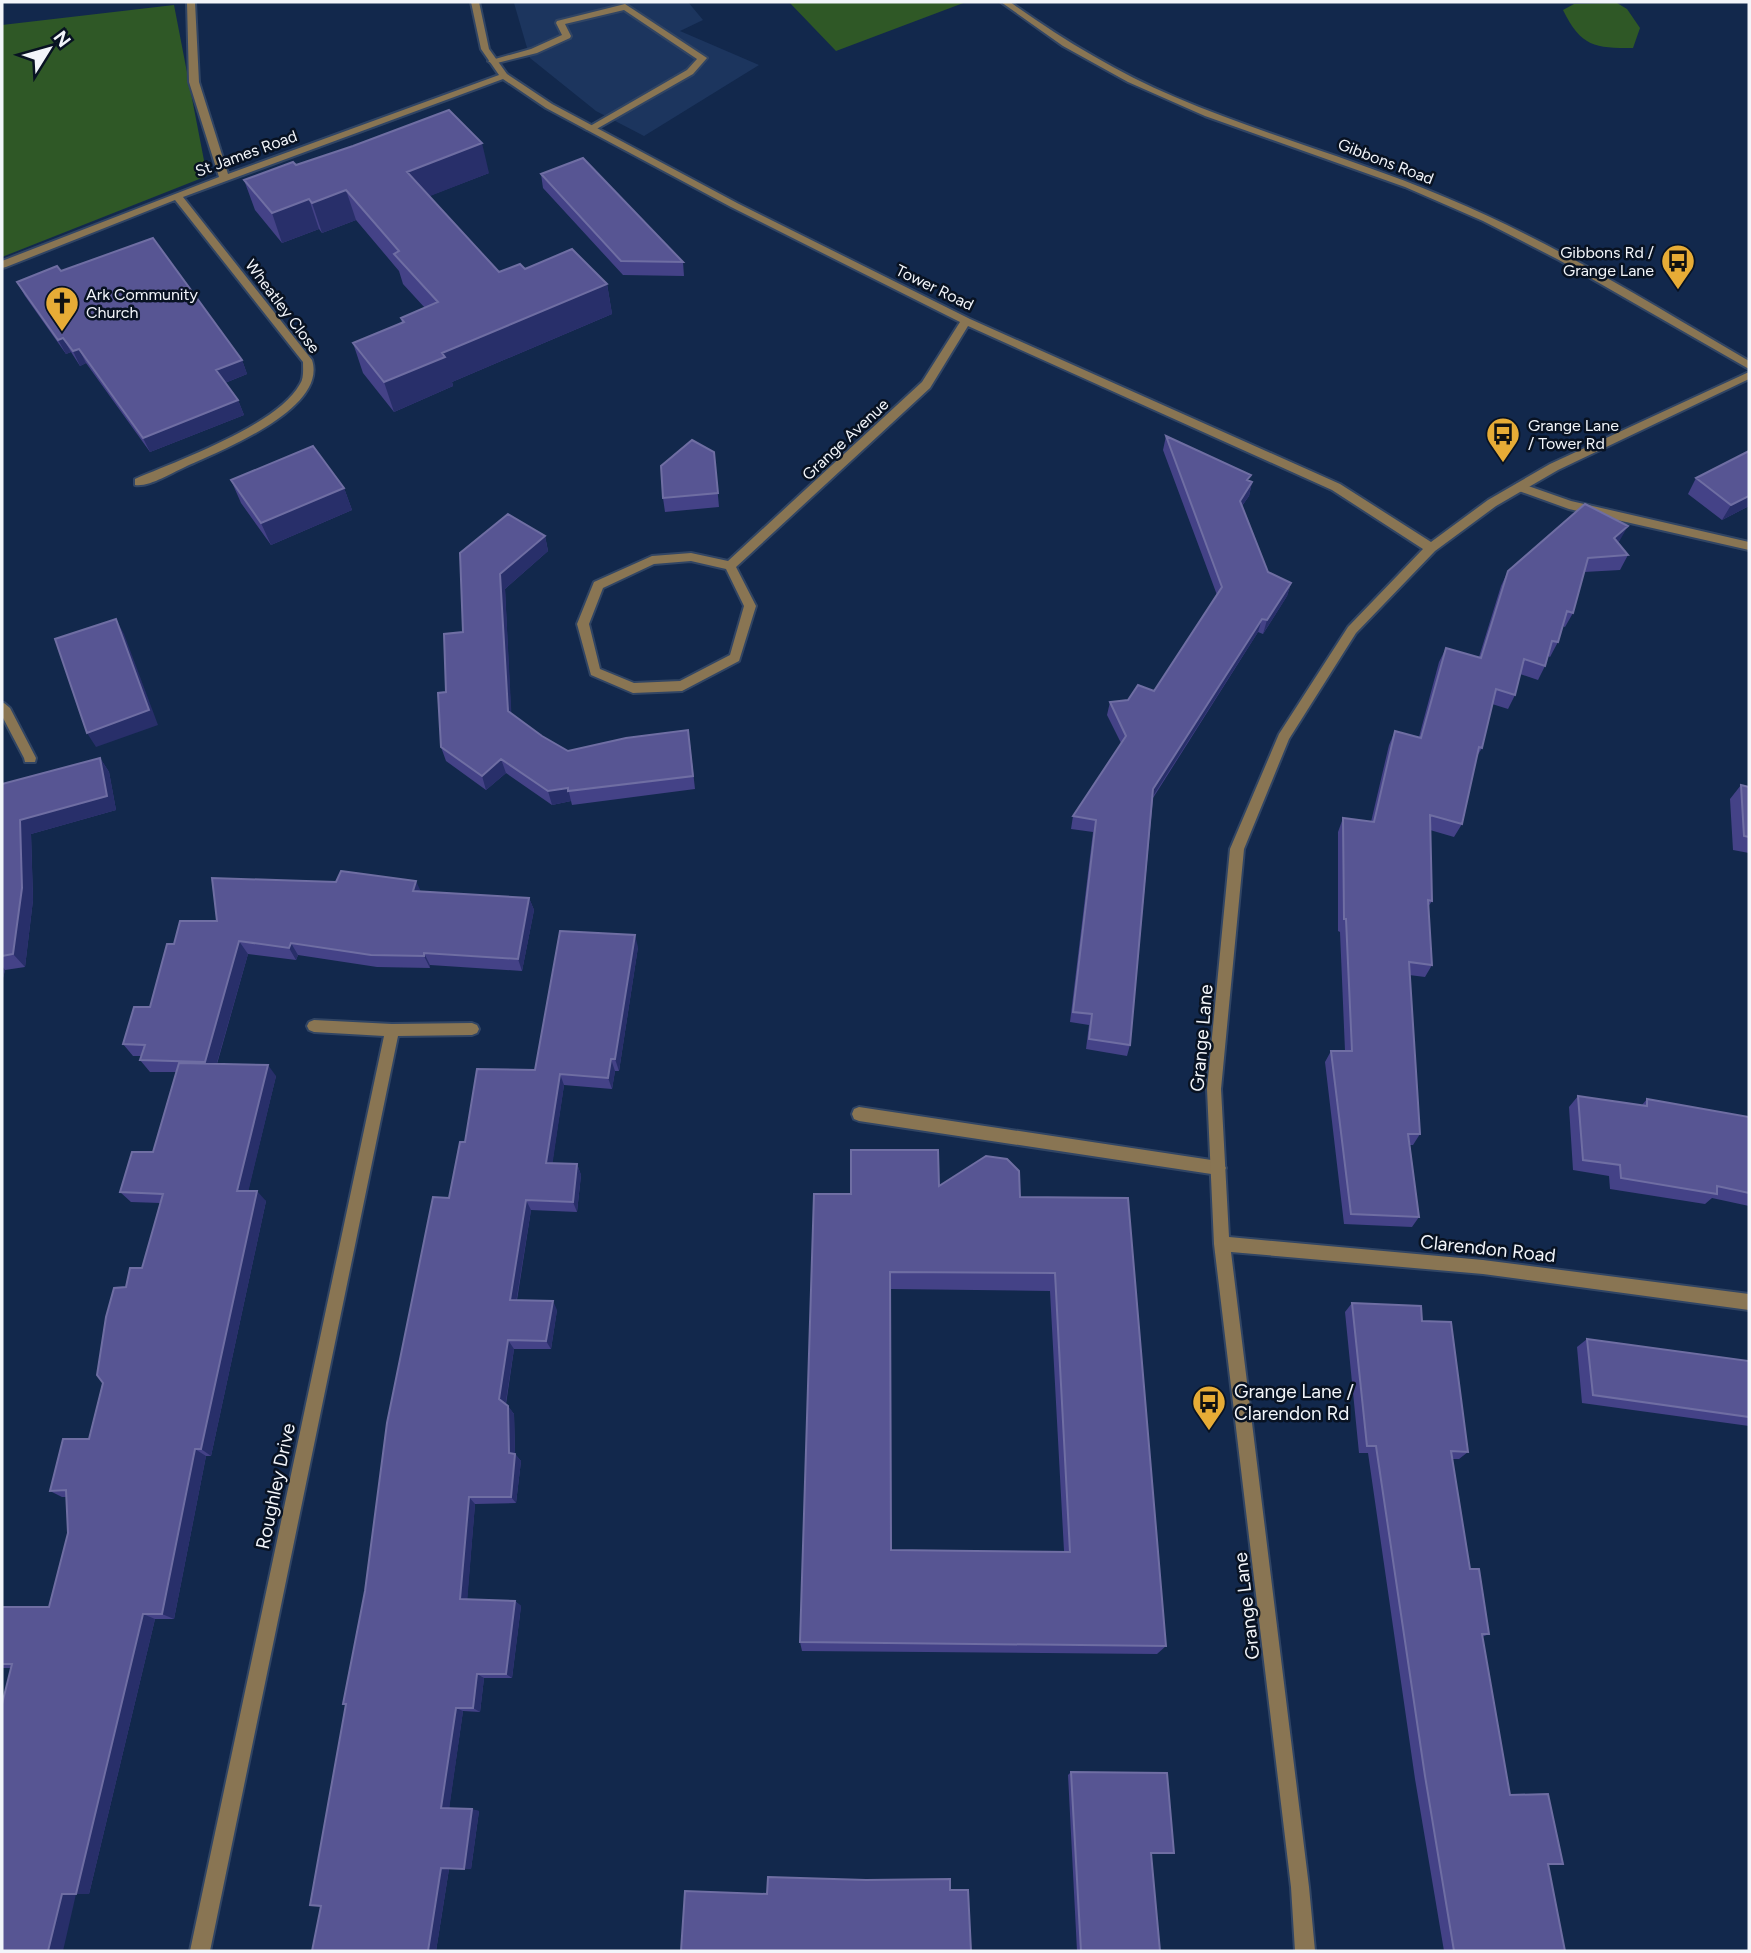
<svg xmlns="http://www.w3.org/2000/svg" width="1751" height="1953" viewBox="0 0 1751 1953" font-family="Figtree,sans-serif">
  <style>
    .built { fill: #1c355e }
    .green { fill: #2f5826 }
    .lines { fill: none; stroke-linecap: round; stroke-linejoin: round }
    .service-casing { stroke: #314564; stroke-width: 4 }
    .minor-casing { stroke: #314564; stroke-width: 4 }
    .service { fill: #897553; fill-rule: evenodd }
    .minor { fill: #897553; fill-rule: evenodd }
    .wall { fill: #444287; fill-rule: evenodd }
    .shaded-wall { fill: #282f6a }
    .building { fill: #575593; stroke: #6f6ea3; stroke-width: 2; fill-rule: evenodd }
    .labels { text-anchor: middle; stroke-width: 5; stroke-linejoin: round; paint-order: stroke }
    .far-street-label { font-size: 16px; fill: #f2f5fa; stroke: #081222 }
    .far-poi-label { font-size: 16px; fill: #f2f5fa; stroke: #081222; text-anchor: start }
    .street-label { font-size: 19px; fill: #f2f5fa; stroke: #081222 }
    .poi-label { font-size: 19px; fill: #f2f5fa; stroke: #081222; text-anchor: start }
  </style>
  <rect width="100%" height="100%" fill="#12284c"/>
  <!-- built -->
  <path class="built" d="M527,2h161l15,18 -23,11 79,34 -115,71 -48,-25 -66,-53 -16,-55z"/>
  <!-- green -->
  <path class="green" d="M789,2h177l-130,49z
    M1617,3l10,6 13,19 -7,20c-38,0 -52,-1 -70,-38l11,-6z
    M174,5l33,171 -205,81v-232z"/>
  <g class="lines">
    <!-- service casing -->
    <g class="service-casing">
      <path id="service" d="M625,4l82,54 -14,16 -100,57 -8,-2 102,-59 10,-11 -73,-49 -59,14 6,12 -1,2 -33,15 -44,11 -5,-3 43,-12 31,-14 -6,-12 1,-2z
        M1520,483l51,18 178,41v8l-180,-41 -53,-19v-6z
        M859,1107l359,54 5,2 3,5 -3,5 -5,2 -359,-54 -5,-2 -2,-5 2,-5z"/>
    </g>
    <!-- minor casing -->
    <g class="minor-casing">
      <path id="minor" d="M187,2h8l4,80 29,92 271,-99 -18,-26 -10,-47h8l10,47 18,25 45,30 185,99 233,116 370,165 91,58 57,-42 62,-36 199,-92v7l-191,91 -62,36 -61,45 -79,82 -67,106 -45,110 -23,240 8,148 254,23 266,34v16l-266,-36 -252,-22 78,635 6,64h-20l-4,-64 -77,-643 -7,-155 23,-240 49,-115 69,-107 75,-78 -91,-59 -364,-164 -38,62 -194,179 20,39 -17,55 -57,30 -49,2 -42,-18 -14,-51 17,-42 58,-26 39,-3 37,8 194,-179 38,-60 -229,-115 -185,-99 -43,-29 -320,118 129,163c16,49 -92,91 -127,107 -14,6 -35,20 -50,18v-6c42,-18 143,-54 165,-95 4,-6 3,-14 3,-22l-128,-162 -169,67 -4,1v-7l217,-84 -30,-95zM691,561l35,8 18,37 -14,49 -50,26 -46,2 -34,-14 -11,-45 14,-36 51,-24z
        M1001,2h9c52,37 106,70 165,95 89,38 183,63 272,101 106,44 204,106 302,163v8l-190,-109 -76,-39 -78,-34 -200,-71 -77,-34 -65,-36z
        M4,703l6,5 26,50 -1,4h-10l-1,-4 -22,-42v-12z
        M314,1020l78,4 80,-1 5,2 2,4 -2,4 -5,2 -74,1 -188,915h-20l194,-915 -70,-4 -5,-2 -2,-4 2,-4z"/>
    </g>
    <!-- service -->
    <use href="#service" class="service"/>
    <!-- minor -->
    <use href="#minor" class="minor"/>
  </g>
  <!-- wall -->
  <path class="wall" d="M296,165l193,8 -60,23 70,76 26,-3 82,15 5,30 -160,68 1,4 -59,26 -31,-39 -10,-30 49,-20 -1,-5 24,-10 -22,-24 -4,-13 -43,-51 -34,13 -3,-4 -37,14 -27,-33 -11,-30z
    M541,174l142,88 1,14 -61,-1 -80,-87z
    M61,271l181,89 5,14 -22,9 13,17 6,15 -94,37 -64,-89 -6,3 -9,-14 -5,2 -41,-58 -8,-14z
    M1166,436l86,46 -3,14 -7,10 26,66 23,11 -4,13 -24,38 -5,-2 -105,166 -23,247 -3,11 -41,-7 3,-24 -19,-3 23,-190 -22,-3 2,-13 48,-73 -14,-28 3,-13 18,-2 26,-9 63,-96 -54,-145z
    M714,452l5,55 -54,5 -2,-14z
    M1696,478l53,28 -27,14 -34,-26z
    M231,480l113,8 8,22 -81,35 -30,-42z
    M545,536l3,15 -43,38 6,124 31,23 26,15 122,-7 5,45 -123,16 -1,-4 -19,4 -46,-32 -20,17 -40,-29 -5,-14 5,-55 17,-60z
    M1620,540l-2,2 10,13 -8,15 -36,2 -11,41 -8,14 -3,-1 -4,16 -8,15 -2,-1 -3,10 -7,14 -18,-6 -5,21 -7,14 -16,-5 -10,44 -6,10 -14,66 -8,13 -24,-7 2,71 -4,6 4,58 -7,12 -16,-2 11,159 -7,11h-3l9,72 -7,10 -68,-3 -19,-162 6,-11h14l-5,-119 -2,-1v-99l5,-14 28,4 18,-77 6,-14 24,6 20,-75 7,-14 33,9 22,-71 7,-15z
    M100,758l9,14 7,38 -85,24 2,66 -8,67 -20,3 -3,12v-198z
    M1741,785l8,2v66l-16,-3 -3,-51z
    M421,891l108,7 5,12 -12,61 -92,-6v3l-53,-1 -79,-12 -2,5 -48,-6 -31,110 59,12 -28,115 18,10 -55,255h-5l-32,163h-19l-66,275h-13l-65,-226h-9v-61h47l19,-74 -1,-36h-5l-12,-6 39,-52 37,-152 16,-19 18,-65 -29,-1 -11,-10 33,-40 23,-80h-26l-10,-12 2,-4h-9l-10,-12 27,-37 24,-63 43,-23z
    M638,947l-19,124h-4l-3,18 -48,-4 -12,79h25l4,11 -4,37 -46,-2 -14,90 40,10 -6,39h-37l-8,55 8,10 1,40 6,7 -5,42 -41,1 -8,95 48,2 6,5 -9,72h-28l-4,34 -17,-1 -14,97 30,3 -8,58h-22l-13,82h-124l9,-45 25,-201 -3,-1 106,-506 16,-56 70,-72z
    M1578,1096l64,9 5,-6 102,18v89l-37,-8 -7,6 -95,-15 -1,-13 -36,-6 -4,-63z
    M939,1186l81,11 108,1 38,448 -9,8 -355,-3 -2,-9 51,-448zM890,1289l160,2 14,260 -173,-1z
    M1352,1303l70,18 46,131 -9,7h-7l18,110 19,65 -7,3 28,158 53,69 -15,1 17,86h-121l-29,-172 -47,-326h-9l-14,-141z
    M1587,1339l162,22v65l-167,-23 -5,-56z
    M1071,1772l103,81 -23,1 9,97h-83l-9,-176z"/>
  <!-- shaded-wall -->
  <path class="shaded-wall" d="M482,143l7,30 -74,29 -8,-30z
    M346,190l10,30 -34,13 -10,-30z
    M309,199l10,30 -37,14 -10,-30z
    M607,284l5,30 -160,68 1,4 -59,26 -10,-30 58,-29z
    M63,338l8,14 -5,2 -8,-14z
    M79,349l7,14 -6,3 -7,-15z
    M242,360l5,14 -25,10 -6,-14z
    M238,400l6,15 -94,37 -7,-14z
    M1252,482l-3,14 -13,18 4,-13z
    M344,488l8,22 -81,35 -10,-22z
    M1749,496v10l-27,14 9,-15z
    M1628,526l-8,14 -14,13 8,-15z
    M545,536l3,15 -43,38 7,136 -4,-14 -8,-137z
    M1291,583l-4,13 -24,38 4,-14z
    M116,619l8,15 34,91 -62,22 -9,-14z
    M1262,619l-4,13 -108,169 3,-12z
    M100,758l9,14 7,38 -85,24 2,66 -8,67 -12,-13 7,-134z
    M501,759l5,14 -20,17 -4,-14z
    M568,788l3,13 -19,4 -4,-14z
    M416,881l6,13 -9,-3z
    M529,898l5,12 -12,61 -4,-12z
    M635,935l3,12 -19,124 -4,-12z
    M239,941l9,13 -34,119 -9,-11z
    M291,943l7,12 -2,5 -7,-12z
    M424,953l6,12v3l-6,-12z
    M2,966l3,4 -3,12z
    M611,1059l4,12 -3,18 -4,-11z
    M268,1065l8,11 -30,125 -9,-10z
    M560,1074l4,11 -13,89 -5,-11z
    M577,1164l4,11 -4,37 -4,-10z
    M257,1191l9,10 -55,255 -10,-7z
    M526,1200l5,10 -16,99 -5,-9z
    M553,1301l4,9 -6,39 -5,-8z
    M508,1340l6,9 -9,58 -6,-8z
    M508,1406l6,8 1,40 6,7 -5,42 -5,-6z
    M195,1449l11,7 -32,163 -12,-5z
    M469,1497l6,7 -8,100 -7,-5z
    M515,1601l6,5 -9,72 -6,-4z
    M143,1614l12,5 -66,275h-13z
    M477,1674l7,4 -4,34 -7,-4z
    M456,1708l7,3 -14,99 -8,-2z
    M472,1809l7,2 -8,58h-7z
    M441,1868l8,1 -13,82h-8z
    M62,1894h14l-13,57h-15z"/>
  <!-- building -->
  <path class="building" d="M449,110l33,33 -75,29 92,100 21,-8 5,5 47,-20 35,35 -165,69 3,4 -61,25 -31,-39 51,-21 -3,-4 37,-16 -44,-48 5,-3 -53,-61 -34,13 -3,-4 -37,14 -28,-33 49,-18 3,3 57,-19z
    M583,158l100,104 -62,-1 -80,-87z
    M153,238l89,122 -26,10 22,30 -95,38 -64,-89 -6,2 -10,-13 -5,2 -41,-58 40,-16 4,5z
    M1166,436l85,39 -4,5 5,2 -12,19 28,71 23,11 -24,37 -5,-1 -109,170 -23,256 -41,-6 3,-25 -19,-2 23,-192 -23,-4 53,-80 -16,-34 18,-2 10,-15 16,6 68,-104z
    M692,440l22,12 4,41 -55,5 -2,-32z
    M313,446l31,42 -83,35 -30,-43z
    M1749,451v45l-18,9 -35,-27z
    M1585,504l43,22 -14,12 14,17 -40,3 -15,55 -6,-2 -9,31 -6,-1 -7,25 -21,-7 -9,36 -19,-6 -14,59 -3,-1 -17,77 -32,-9 2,86 -4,-1 4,65 -23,-3 11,172h-12l11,83 -68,-3 -20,-163h21l-6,-132h-2l-1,-101 31,4 21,-91 26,7 25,-90 35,10 27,-87z
    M508,514l37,22 -45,38 8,137 34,25 26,15 58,-13 62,-8 5,46 -125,15v-3l-20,3 -47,-32 -19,17 -41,-29 -3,-54 8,-1 -2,-58 19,-2 -3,-79z
    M116,619l33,91 -62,23 -32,-94z
    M100,758l7,38 -87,24 2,68 -9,66 -11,2v-172z
    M1741,785l8,2v50l-5,-1z
    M341,871l75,10 -3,10 116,7 -11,61 -94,-6v3l-53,-1 -80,-12 -2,5 -50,-7 -34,121 -65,-2 5,-15 -22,-1 11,-37h16l17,-63h7l6,-23h37l-5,-43 124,4z
    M560,931l75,4 -20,124h-4l-3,19 -48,-4 -14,89 31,1 -4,38 -47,-2 -16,100 43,1 -7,40 -38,-1 -9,59 9,7 1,47 6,1 -4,43h-42l-9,102 55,2 -9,73h-29l-4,34h-17l-15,100 31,1 -8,60 -23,-1 -13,83h-116l9,-45 -11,-1 36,-201h-3l22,-113 22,-168 46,-226 16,1 11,-56h5l12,-73 58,1z
    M179,1063l89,2 -31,126h20l-56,258h-6l-33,165h-19l-67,280h-14l-14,57h-46v-247l10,-40h-10v-57h47l19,-74 -2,-43 -16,1 13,-52h26l14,-56 -6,-8 9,-58 8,-29 12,-1 4,-19h12l21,-74 -43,-2 12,-40h21z
    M1578,1096l69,10v-7l102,18v76l-32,-7v8l-96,-16 -1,-13 -37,-5z
    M851,1150h87l1,36 47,-30 21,3 12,12 1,26 108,1 38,448 -366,-4 14,-448h37zM890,1272l165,1 15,279 -179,-2z
    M1352,1303l69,3 1,15 29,1 17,130 -17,-1 19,118h9l10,65h-7l28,161 38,-1 15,70h-15l17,87h-111l-29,-175 -49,-330h-9z
    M1587,1339l162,22v56l-156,-22z
    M1071,1772l96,1 7,80h-23l9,98h-79z
    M768,1877l98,3 84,-1v11h18l3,61h-290l4,-60 82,3z"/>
  <!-- icons -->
  <defs>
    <g id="bus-pin" transform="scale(1.75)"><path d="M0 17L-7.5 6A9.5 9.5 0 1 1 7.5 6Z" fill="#e7ac36" stroke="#081222"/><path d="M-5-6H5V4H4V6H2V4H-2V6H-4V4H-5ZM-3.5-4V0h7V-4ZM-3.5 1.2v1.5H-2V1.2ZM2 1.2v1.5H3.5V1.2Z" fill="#111"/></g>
    <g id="church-pin" transform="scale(1.75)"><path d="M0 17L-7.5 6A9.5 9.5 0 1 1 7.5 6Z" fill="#e7ac36" stroke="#081222"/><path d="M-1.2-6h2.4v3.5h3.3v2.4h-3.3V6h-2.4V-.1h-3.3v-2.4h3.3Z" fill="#111"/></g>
  </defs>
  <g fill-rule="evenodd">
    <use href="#bus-pin" x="1678" y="261"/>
    <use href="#church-pin" x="62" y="303"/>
    <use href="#bus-pin" x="1503" y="434"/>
    <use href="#bus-pin" x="1209" y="1402"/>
  </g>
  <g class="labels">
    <!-- far-street labels -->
    <g class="far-street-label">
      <text transform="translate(246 153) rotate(-20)" y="6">St James Road</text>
      <text transform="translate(1386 161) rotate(21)" y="6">Gibbons Road</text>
      <text transform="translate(935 287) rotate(26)" y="6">Tower Road</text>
      <text transform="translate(283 306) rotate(53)" y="6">Wheatley Close</text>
      <text transform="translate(845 439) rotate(-43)" y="6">Grange Avenue</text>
    </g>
    <!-- far-poi labels -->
    <g class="far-poi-label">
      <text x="1654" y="258" text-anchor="end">Gibbons Rd /<tspan x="1654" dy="18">Grange Lane</tspan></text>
      <text x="86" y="300">Ark Community<tspan x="86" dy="18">Church</tspan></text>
      <text x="1528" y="431">Grange Lane<tspan x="1528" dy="18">/ Tower Rd</tspan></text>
    </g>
    <!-- street labels -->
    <g class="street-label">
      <text transform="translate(1201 1038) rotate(-85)" y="7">Grange Lane</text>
      <text transform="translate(1488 1248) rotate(6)" y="7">Clarendon Road</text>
      <text transform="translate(275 1486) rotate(-78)" y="7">Roughley Drive</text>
      <text transform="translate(1246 1606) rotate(-97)" y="7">Grange Lane</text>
    </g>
    <!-- poi labels -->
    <g class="poi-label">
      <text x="1234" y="1398">Grange Lane /<tspan x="1234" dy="22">Clarendon Rd</tspan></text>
    </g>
  </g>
  <!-- border -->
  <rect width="1751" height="1953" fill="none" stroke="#f2f5fa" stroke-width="7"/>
  <!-- north arrow -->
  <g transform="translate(49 49) rotate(53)" stroke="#081222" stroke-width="5" paint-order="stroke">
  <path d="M0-5L12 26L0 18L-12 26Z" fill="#f2f5fa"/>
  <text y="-10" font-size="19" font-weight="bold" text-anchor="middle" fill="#f2f5fa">N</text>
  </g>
</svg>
